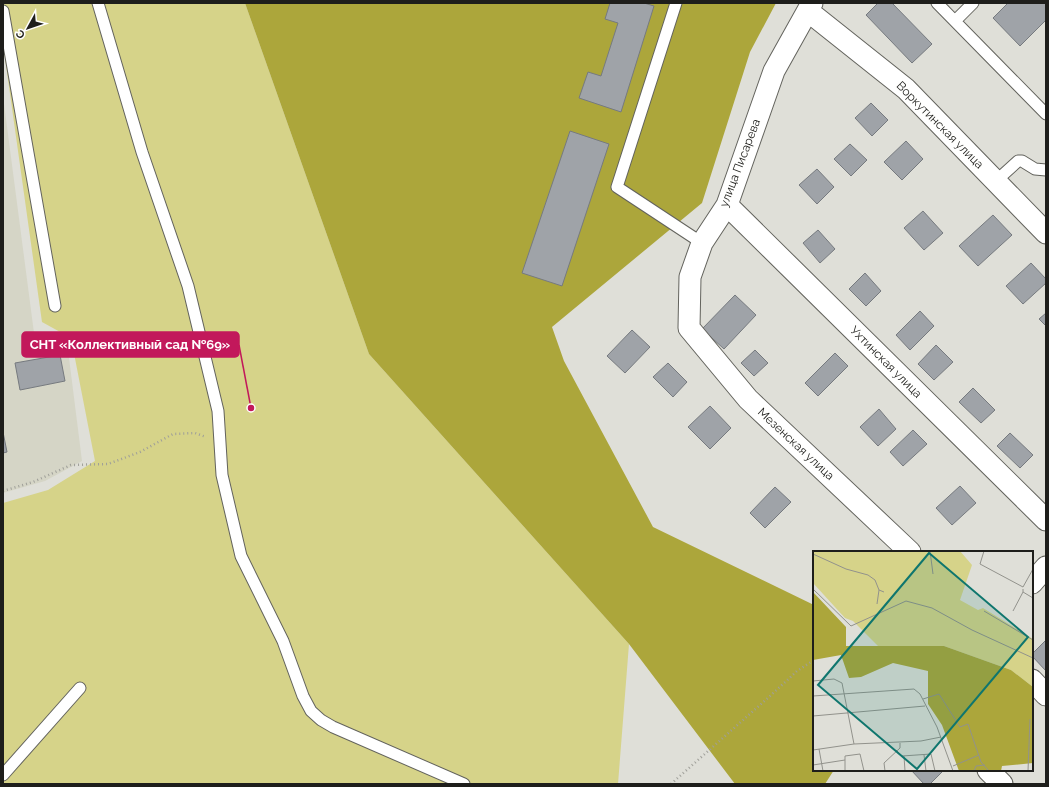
<svg xmlns="http://www.w3.org/2000/svg" width="1049" height="787" viewBox="0 0 1049 787" font-family="Raleway,sans-serif">
  <style>
    .built { fill: #d5d5c6 }
    .green { fill: #d6d389 }
    .forest { fill: #aca63b }
    .building { fill: #9fa3a8; stroke: #767a7f }
    .lines { fill: none; stroke-linecap: round; stroke-linejoin: round }
    .service-casing { stroke: #63635d; stroke-width: 13 }
    .minor-casing { stroke: #63635d; stroke-width: 23 }
    .path { stroke: #9f9f99; stroke-width: 2.5; stroke-dasharray: 1 3; stroke-linecap: butt }
    .service { stroke: #fff; stroke-width: 11 }
    .minor { stroke: #fff; stroke-width: 21 }
    .labels { text-anchor: middle; stroke-width: 4; stroke-linejoin: round; paint-order: stroke }
    .street-label { font-size: 12px; fill: #1e1e1b; stroke: #fffffe }
    .inset-road { fill: none; stroke: #92928c; stroke-width: 1 }
    .view { fill: #0f766e; fill-opacity: 0.15; stroke: #0f766e; stroke-width: 2 }
    .inset-edge { fill: none; stroke: #1e1e1b; stroke-width: 2 }
    .leader { fill: none; stroke: #c2185b; stroke-width: 1.5 }
    .callout-dot { fill: #c2185b; stroke: #fffffe; stroke-width: 1.5 }
    .callout { fill: #c2185b; stroke: #c2185b; stroke-width: 1.5 }
    .callout-label { font-size: 13px; text-anchor: middle; font-weight: bold; fill: #fff }
  </style>
  <rect width="100%" height="100%" fill="#dfdfd8"/>
  <!-- built -->
  <path class="built" d="M3,96l31,237 34,17 14,111 -37,20 -42,12z"/>
  <!-- green -->
  <path class="green" d="M3,3h242l124,351 260,290 -11,140h-615v-281l45,-13 47,-29 -24,-123 -29,-16 -39,-278z"/>
  <!-- forest -->
  <path class="forest" d="M245,3h531l-26,49 -48,151 -150,124 12,34 89,166 161,78v165h20l-9,14h-90l-106,-140 -260,-290z"/>
  <!-- building -->
  <path class="building" d="M610,3h34l10,3 -33,106 -42,-14 9,-26 13,4 17,-53 -13,-4z
    M878,3h14l40,41 -20,19 -46,-48z
    M1008,3h38v17l-26,26 -27,-28z
    M871,103l17,17 -16,16 -17,-18z
    M570,131l39,13 -47,142 -40,-13z
    M906,141l17,18 -21,21 -18,-18z
    M850,144l17,16 -16,16 -17,-17z
    M817,169l17,18 -17,17 -18,-19z
    M923,211l20,22 -19,17 -20,-22z
    M993,215l19,20 -34,31 -19,-20z
    M818,230l17,19 -15,14 -17,-20z
    M1031,263l15,16v4l-23,21 -17,-18z
    M865,273l16,18 -15,15 -17,-17z
    M735,295l21,20 -32,34 -22,-20z
    M920,311l14,15 -24,24 -14,-15z
    M1046,313v13l-7,-7z
    M632,330l18,17 -25,26 -18,-17z
    M936,345l17,17 -19,18 -16,-16z
    M755,350l13,13 -14,13 -13,-13z
    M835,353l13,13 -30,30 -13,-13z
    M60,355l5,26 -45,9 -5,-27z
    M668,363l19,19 -14,15 -20,-20z
    M973,388l22,22 -14,13 -22,-21z
    M710,406l21,22 -21,21 -22,-22z
    M879,409l17,20 -18,17 -18,-19z
    M913,430l14,14 -24,22 -13,-14z
    M3,432l4,20 -4,1z
    M1010,433l23,22 -13,13 -23,-22z
    M960,486l16,17 -24,22 -16,-17z
    M775,487l16,15 -26,26 -15,-15z
    M1046,640v31l-14,-15v-2z
    M911,770h33l-14,14h-6z"/>
  <g class="lines">
    <!-- service casing -->
    <g class="service-casing">
      <path id="service" d="M98,3l44,149 46,134 30,125 4,64 19,81 42,85 20,55 8,15 10,9 12,7 131,57
        M676,3l-59,184 85,56
        M937,3l109,111
        M3,11l52,295
        M955,21l18,-18
        M996,181l22,-20h4l13,8 11,1
        M3,775l77,-87"/>
    </g>
    <!-- minor casing -->
    <g class="minor-casing">
      <path id="minor" d="M812,3l-38,68 -47,134 -25,38 -12,34 -1,51 59,71 162,153
        M808,11l98,78 140,144
        M727,205l319,315
        M1032,583l14,-16
        M1032,680l14,15
        M988,770l14,14"/>
    </g>
    <!-- path -->
    <path class="path" d="M3,491l30,-9 38,-17 37,-1 32,-12 33,-18 22,-1 11,4
      M671,784l98,-87 28,-26 17,-11"/>
    <!-- service -->
    <use href="#service" class="service"/>
    <!-- minor -->
    <use href="#minor" class="minor"/>
  </g>
  <g class="labels">
    <!-- street labels -->
    <g class="street-label">
      <text transform="translate(940 125) rotate(45)" y="4">Воркутинская улица</text>
      <text transform="translate(740 163) rotate(-69)" y="4">улица Писарева</text>
      <text transform="translate(886 362) rotate(45)" y="4">Ухтинская улица</text>
      <text transform="translate(796 444) rotate(43)" y="4">Мезенская улица</text>
    </g>
  </g>
  <!-- overview -->
  <g transform="translate(813 551)">
    <rect width="220" height="220" fill="#dfdfd8"/>
    <path d="M0,0h147l12,14 -12,35 18,10 5,-2 50,31v48l-22,-17 -67,-24 -64,2 -27,-27 -8,-3 -32,-35z" fill="#d6d389"/>
    <path d="M0,41l33,35v19h98l67,24 22,17v76l-31,3 -1,5h-42l-17,-46 -14,-21v-33l-35,-8 -32,14 -12,1 -8,-23 -28,5z" fill="#aca63b"/>
    <path class="inset-road" d="M117,0l3,23M171,0l-4,13 43,23 10,-18M0,3l33,15 22,6 7,5 4,10 5,2M0,38l38,37 55,-25 26,7 40,22 61,28M210,38v3l10,6M64,53l2,-14M171,60l49,29M200,60l10,-19M0,130l21,-2 8,4 12,61M0,145l101,-7 6,5 17,33 16,44M110,148l16,-5 21,33 8,-3 13,38 8,9M0,165l112,-10M6,198l4,22M0,199l41,-6 67,-3 20,-4M83,199l6,6 29,-2 4,17M111,204l2,16M91,205l1,15M0,214l32,-5M140,215l26,-11M32,220v-15l15,-2 4,17M72,220l-1,-8 16,-15v-5M161,220l2,-5 9,-1M215,220l2,-52"/>
    <path class="view" d="M116,2l99,84 -111,132 -99,-84z"/>
    <rect width="220" height="220" class="inset-edge"/>
  </g>
  <!-- callouts -->
  <path class="leader" d="M251 408L239 345"/>
  <circle class="callout-dot" cx="251" cy="408" r="4"/>
  <rect class="callout" x="22" y="332" width="217" height="25" rx="4"/>
  <g class="callout-label">
    <text x="130" y="349">СНТ «Коллективный сад №69»</text>
  </g>
  <!-- border -->
  <rect width="1049" height="787" fill="none" stroke="#1e1e1b" stroke-width="8"/>
  <!-- north arrow -->
  <g transform="translate(28 28) rotate(230)" stroke="#fffffe" stroke-width="3" paint-order="stroke">
  <path d="M0-3L7 15L0 10L-7 15Z" fill="#1e1e1b"/>
  <text y="-6" font-size="11" font-weight="bold" text-anchor="middle" fill="#1e1e1b">С</text>
  </g>
</svg>
